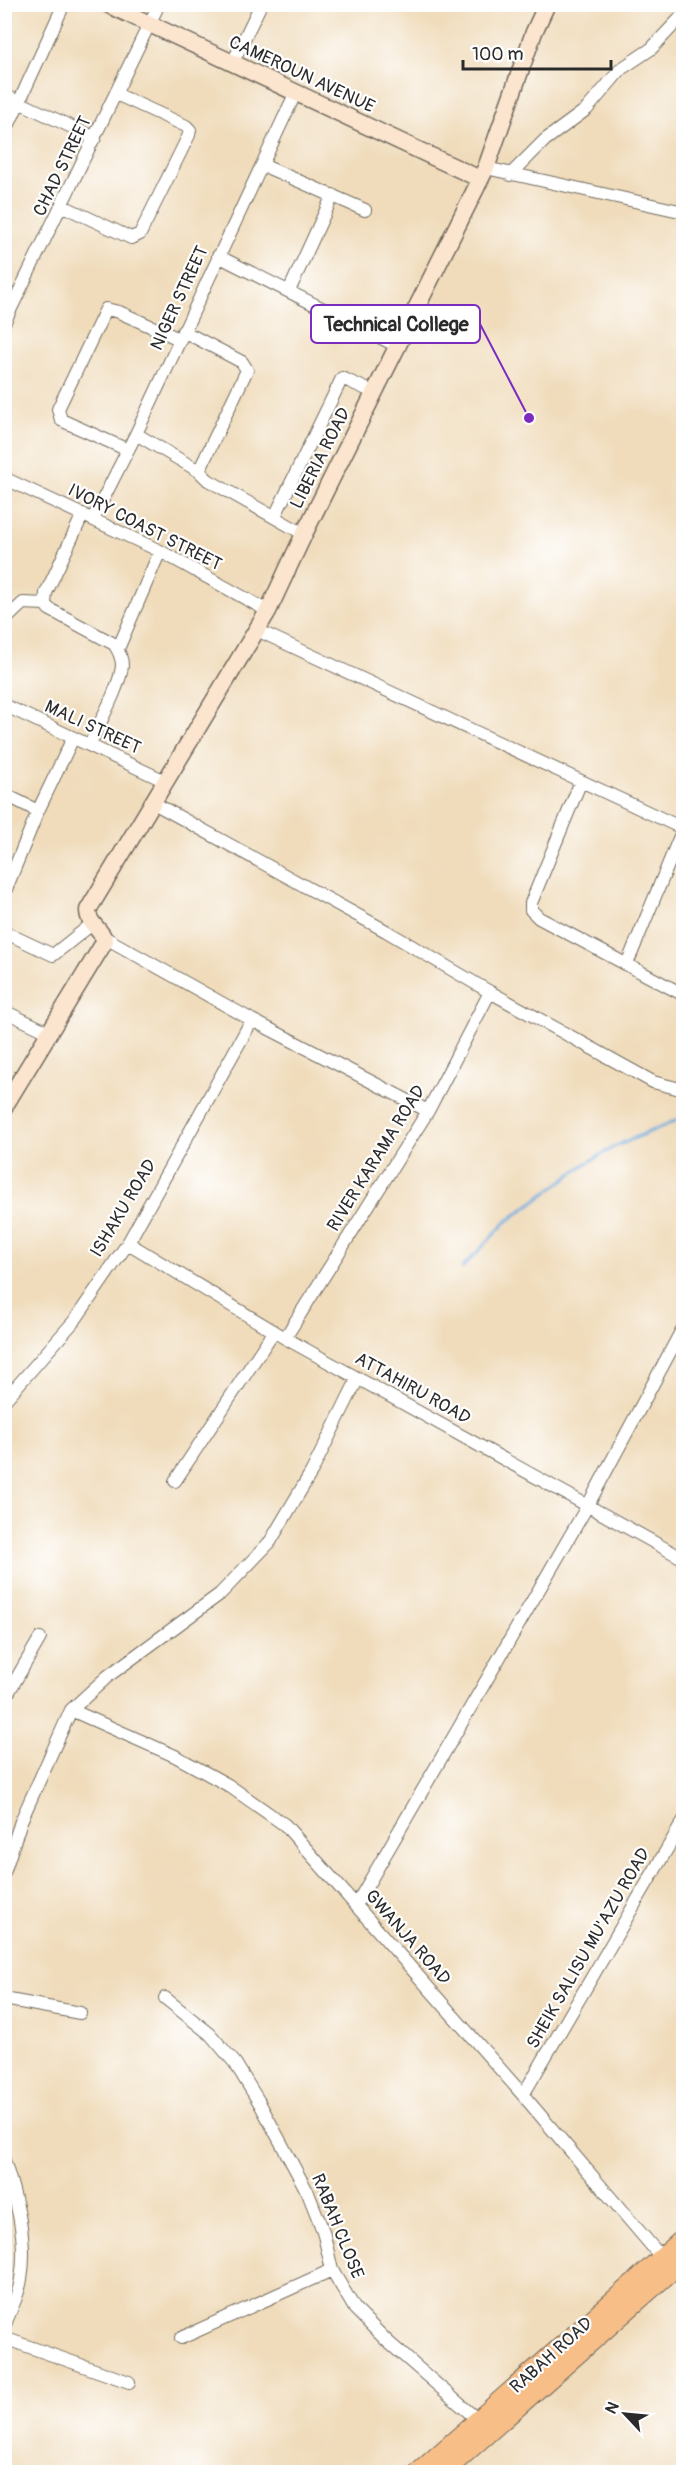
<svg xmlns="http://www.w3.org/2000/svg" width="688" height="2477" viewBox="0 0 688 2477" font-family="Pangolin,sans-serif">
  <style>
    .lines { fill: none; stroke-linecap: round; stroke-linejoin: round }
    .stream { stroke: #6ca9dd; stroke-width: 3 }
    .street-casing { stroke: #70695d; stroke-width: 14 }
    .secondary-casing { stroke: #70695d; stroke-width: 19 }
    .primary-casing { stroke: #70695d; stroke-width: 22 }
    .street { stroke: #fff; stroke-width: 12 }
    .secondary { stroke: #fce5cf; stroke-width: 16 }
    .primary { stroke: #f7be88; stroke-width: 20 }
    .labels { text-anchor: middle; stroke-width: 4.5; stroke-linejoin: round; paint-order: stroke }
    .street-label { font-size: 18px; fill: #2b2b2b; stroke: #fff }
    .leader { fill: none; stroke: #7b2cbf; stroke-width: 2 }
    .callout-dot { fill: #7b2cbf; stroke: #fff; stroke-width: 2 }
    .callout { fill: #fff; stroke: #7b2cbf; stroke-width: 2 }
    .callout-label { font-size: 20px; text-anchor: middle; font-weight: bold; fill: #2b2b2b }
  </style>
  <rect width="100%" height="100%" fill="#fff"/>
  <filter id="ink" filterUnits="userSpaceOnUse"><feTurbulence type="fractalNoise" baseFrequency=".0167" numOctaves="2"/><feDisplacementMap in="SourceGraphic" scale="12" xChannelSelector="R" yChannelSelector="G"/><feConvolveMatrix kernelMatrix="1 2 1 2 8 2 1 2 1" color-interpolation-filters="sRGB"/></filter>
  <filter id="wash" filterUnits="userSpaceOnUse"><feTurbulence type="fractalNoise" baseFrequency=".008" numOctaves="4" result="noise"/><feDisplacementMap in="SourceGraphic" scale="24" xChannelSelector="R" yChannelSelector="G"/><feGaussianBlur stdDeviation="1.35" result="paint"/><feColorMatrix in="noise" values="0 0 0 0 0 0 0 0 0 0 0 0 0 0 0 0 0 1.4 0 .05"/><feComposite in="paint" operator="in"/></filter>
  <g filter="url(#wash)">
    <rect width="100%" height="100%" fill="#f0dcbb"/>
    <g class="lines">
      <!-- stream -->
      <path class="stream" d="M462,1268l44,-46 78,-57 30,-18 70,-30"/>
    </g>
  </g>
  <g filter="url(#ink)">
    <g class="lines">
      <!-- street casing -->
      <g class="street-casing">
        <path id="street" d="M233,62l28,-58
          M4,95l91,43
          M4,135l60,-131
          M262,165l103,45
          M486,168l198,44
          M510,175l35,-35 42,-31 34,-40 30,-20 33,-35
          M63,206l68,32 9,-4 49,-99 1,-5 -4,-4 -70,-32
          M218,256l179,90
          M289,291l44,-96
          M4,323l155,-319
          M183,331l59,31 5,8 -48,101
          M136,434l63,37 9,9 96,54
          M128,450l-67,-30 -3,-11 48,-100 13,3 60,27
          M4,478l156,73 108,60
          M83,514l-37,79 -1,11 4,5 65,35c5,7 8,14 8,22 -2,21 -24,59 -32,79
          M275,516l67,-138 33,15
          M93,519l43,-85 160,-342
          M4,621l19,-18 22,1
          M257,630l427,199
          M118,649l42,-98
          M4,705l161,76
          M581,781l-50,122v7l8,8 145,77
          M4,794l34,17
          M152,802l234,129 104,61 163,90 31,8
          M4,894l34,-83 35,-73
          M4,932l49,23 39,-31
          M104,937l148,83 176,91
          M627,964l56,-135
          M4,1011l44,21
          M128,1243l157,95 399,221
          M285,1338l143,-227 62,-119
          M4,1401l71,-81 53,-77 124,-223
          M175,1481l99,-150
          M4,1700l36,-62
          M71,1710l104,46 53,29 57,40 238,270 139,163
          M4,1873l17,-52 50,-111 37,-34 112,-82 50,-52 42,-71 46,-93
          M356,1905l232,-400 96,-179
          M165,1998l45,36 25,29 24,39 49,91 15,38 9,39 23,39 32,32 92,80
          M4,1999l76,14
          M523,2095l161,-275
          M4,2160c12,38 24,79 17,119 -2,16 -11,32 -17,48
          M4,2338l125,44
          M181,2338l151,-68"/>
      </g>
      <!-- secondary casing -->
      <g class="secondary-casing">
        <path id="secondary" d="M107,4l373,175
          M4,1107l101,-166c-4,-13 -17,-16 -17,-31l180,-299 36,-77 182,-366 48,-136 13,-28"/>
      </g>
      <!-- primary casing -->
      <g class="primary-casing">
        <path id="primary" d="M420,2472l264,-233
          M443,2472l241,-213"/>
      </g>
      <!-- street -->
      <use href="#street" class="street"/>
      <!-- secondary -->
      <use href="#secondary" class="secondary"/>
      <!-- primary -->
      <use href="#primary" class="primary"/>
    </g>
  </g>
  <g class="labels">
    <!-- street labels -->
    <g class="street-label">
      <text transform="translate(302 74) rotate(25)" y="6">CAMEROUN AVENUE</text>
      <text transform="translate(62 166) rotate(-64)" y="6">CHAD STREET</text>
      <text transform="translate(179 298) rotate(-65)" y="6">NIGER STREET</text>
      <text transform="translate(320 458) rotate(-63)" y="6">LIBERIA ROAD</text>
      <text transform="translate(145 527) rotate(27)" y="6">IVORY COAST STREET</text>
      <text transform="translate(93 727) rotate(25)" y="6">MALI STREET</text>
      <text transform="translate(376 1158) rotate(-58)" y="6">RIVER KARAMA ROAD</text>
      <text transform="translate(123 1208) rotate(-59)" y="6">ISHAKU ROAD</text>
      <text transform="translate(413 1388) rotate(29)" y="6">ATTAHIRU ROAD</text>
      <text transform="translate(408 1937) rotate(49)" y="6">GWANJA ROAD</text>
      <text transform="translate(588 1948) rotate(-60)" y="6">SHEIK SALISU MU'AZU ROAD</text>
      <text transform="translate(338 2226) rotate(68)" y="6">RABAH CLOSE</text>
      <text transform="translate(551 2355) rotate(-42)" y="6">RABAH ROAD</text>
    </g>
  </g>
  <!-- callouts -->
  <path class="leader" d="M529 418L480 324"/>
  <circle class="callout-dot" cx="529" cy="418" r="6"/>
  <rect class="callout" x="311" y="305" width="169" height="38" rx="6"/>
  <g class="callout-label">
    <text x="396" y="331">Technical College</text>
  </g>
  <!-- margin -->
  <rect width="688" height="2477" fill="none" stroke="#fff" stroke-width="24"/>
  <!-- north arrow -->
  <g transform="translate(625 2414) rotate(296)" stroke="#ffffff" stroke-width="4.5" paint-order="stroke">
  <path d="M0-4.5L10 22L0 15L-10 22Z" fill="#2b2b2b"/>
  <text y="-9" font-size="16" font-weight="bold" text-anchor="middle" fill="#2b2b2b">N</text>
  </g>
  <!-- scale -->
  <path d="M463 60v9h148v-9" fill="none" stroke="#2b2b2b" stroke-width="3"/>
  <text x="472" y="60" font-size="18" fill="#2b2b2b" stroke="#ffffff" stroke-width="4.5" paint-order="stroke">100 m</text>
</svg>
